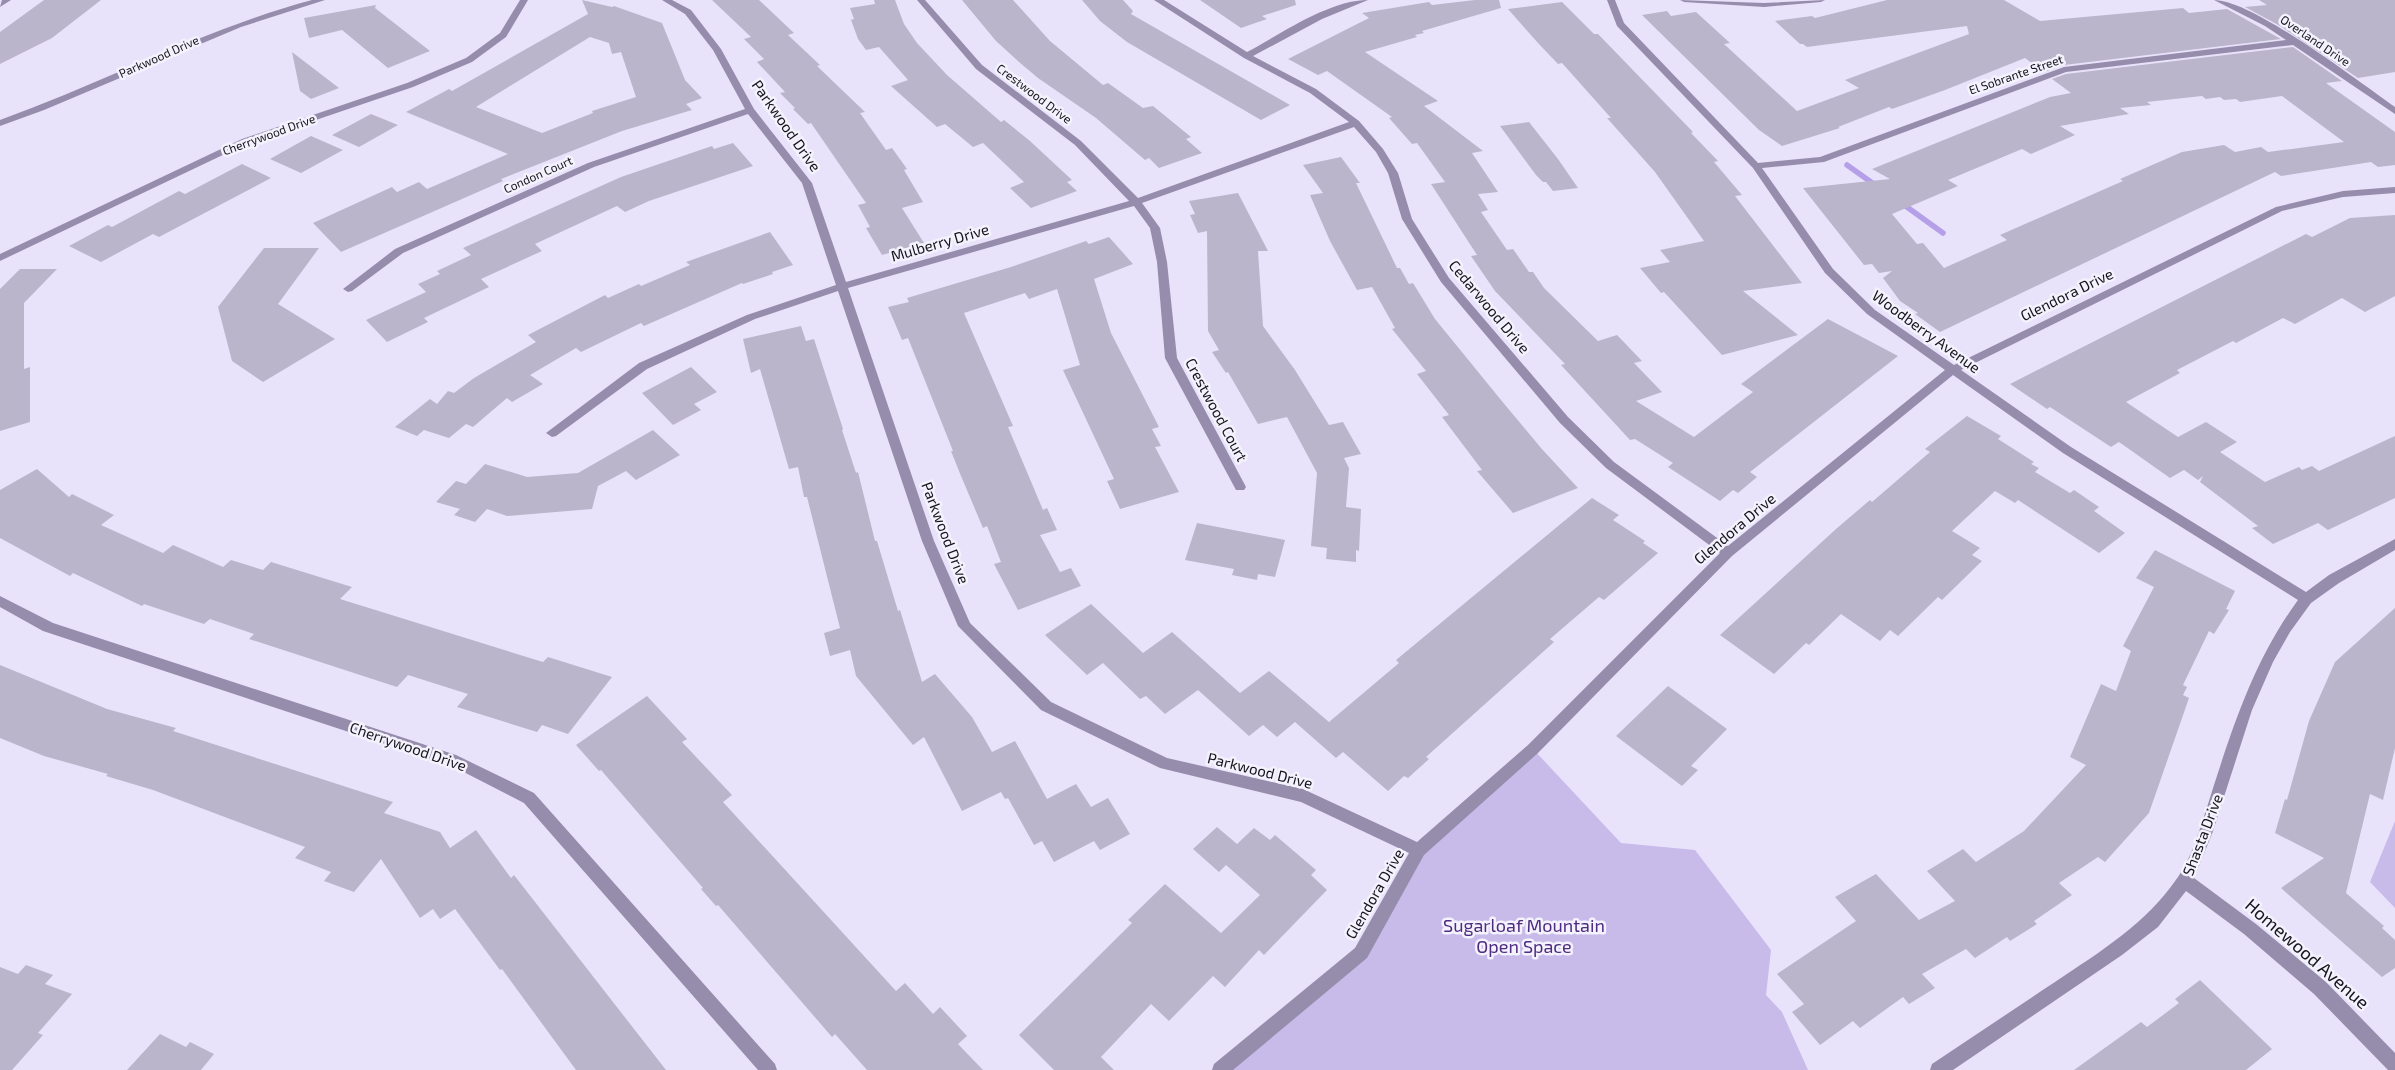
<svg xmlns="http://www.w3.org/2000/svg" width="2395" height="1070" viewBox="0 0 2395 1070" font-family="'Exo 2',sans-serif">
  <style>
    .green { fill: #c8bbea }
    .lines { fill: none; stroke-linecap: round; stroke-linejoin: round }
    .stream { stroke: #b59fe8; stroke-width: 5.5 }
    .building { fill: #bbb5cc; fill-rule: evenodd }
    .minor { fill: #968dad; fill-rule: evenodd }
    .labels { text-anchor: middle; stroke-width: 5; stroke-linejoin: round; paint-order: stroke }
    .far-street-label { font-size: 12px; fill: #15131b; stroke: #f4f2fc }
    .street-label { font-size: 15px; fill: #15131b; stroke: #f4f2fc }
    .near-park-label { font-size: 18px; fill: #4e2d81; stroke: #f4f2fc }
    .near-street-label { font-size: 18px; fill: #15131b; stroke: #f4f2fc }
  </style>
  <rect width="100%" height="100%" fill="#e9e2fb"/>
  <!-- green -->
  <path class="green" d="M1533,749l88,94 74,7 76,100 -5,45 16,17 26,58h-588l141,-117 58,-103z
    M2395,821v87l-25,-26z"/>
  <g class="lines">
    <!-- stream -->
    <path class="stream" d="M1847,165l31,22
      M1900,202l43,31"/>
  </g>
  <!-- building -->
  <path class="building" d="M44,0h57l-49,38 -52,26v-32z
    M582,0l30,7 2,-1 48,17 23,57 17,18 -16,6 6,6 -70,21 -121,48 2,2 -162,71 -28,-29 79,-36 5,5 22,-10 8,7 81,-35 -102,-42 43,-23 3,2 136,-77zM590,37l19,6 3,11 9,-2 15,45 -44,14 1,2 -51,20 -66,-26z
    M712,0h47l35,33 -6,2 32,30 -3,1 48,46 -5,1 26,37 6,-2 15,21 -3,1 19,32 -21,6 22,35 -42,12 -16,-27 4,-1 -12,-22 8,-2 -55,-80 -3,1 -15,-15 2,-1 -15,-15 5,-1 -28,-30 7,-3 -20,-20 7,-2z
    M874,0h21l9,24 13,19 30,32 54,47 3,-2 26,21 42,39 -5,2 10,9 -46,17 -21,-20 14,-6 -41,-39 -10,4 -28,-23 -8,3 -46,-41 17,-6 -29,-33 -13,3 -8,-11 -7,-19 3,-1 -4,-11 25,-4z
    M962,0h51l37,41 53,44 5,-2 35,25 10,-2 38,31 -5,2 16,14 -43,15 -10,-10 -4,2 -49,-42 -58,-40 -19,-16 -23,-21z
    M1082,0h41l10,11 -2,3 159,91 -29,15 -134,-78 -27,-21z
    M1200,0h95l1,5 -34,11 5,3 -26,9z
    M1475,0h24l2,8 -79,23 2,2 -9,2 2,2 -52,15 73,49 -14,5 59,45 -11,2 26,39 -20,2 10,16 -7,2 26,38 6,-1 16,23h4l11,16 54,53 19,-6 25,26 -8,2 28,29 -26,9 58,36 59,-45 -12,-8 87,-65 70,37 -148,116 7,5 -19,16 -5,-3 -13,11 -52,-34 5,-4 -38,-24 -5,1 -69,-75 4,-1 -70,-73 -24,-35 6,-1 -46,-71 14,-2 -28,-39 -5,1 -23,-26 3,-1 -65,-46 -9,4 -30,-16 81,-41 -7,-5 67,-11 3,3z
    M1887,0h117l36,21 143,-13 6,5 38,-4 54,30 -217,26 -20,7 -19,-14 -80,32 -53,19 -3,-2 -51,20 2,1 -58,18 -23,-16 -117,-115 25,-4 4,5 25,-4 34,31 -6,1 73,67 62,-23 -14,-8 124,-46 -2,-8 -160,21 -4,-3h-3l-25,-23 37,-5 3,2z
    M2259,0h136v72l-37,6 -78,-52 -35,-19 22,-2z
    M1562,2l32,32h4l95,98 -2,1 27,28 -4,1 28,33 -7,1 67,87 -59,8 55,44 -76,20 -58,-63 -3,1 -21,-25 30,-6 -10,-12 44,-9 -49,-69 -48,-54h4l-49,-55 -4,1 -20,-21 -30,-34z
    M376,5l-1,3 55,43 -42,17 -46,-38 -33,8 -5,-20z
    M2293,47l49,34 -16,2 69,49v33l-17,2 -7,-5 -90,14 -6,-4 -335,160 -25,-18 3,-1 -18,-12 -17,-23 9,-7 -13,2 -7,-9 -8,1 -61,-77 87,-9 -18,-10 178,-72 21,-4 -19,-14 14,-5zM2202,96l4,3 14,-2 4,3 12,-1 4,3 42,-6 62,46 -76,10 -7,-5 -26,5 -11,-7 -42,7 -62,27 3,2 -123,54 7,5 -63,28 -21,-25 -6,1 -25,-30 66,-28 -10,-6 74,-31 9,5 44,-19 -15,-9 69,-12 -9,-6 31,-3 -4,-3z
    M292,52l47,36 -28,11 -11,-8z
    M371,114l27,11 -39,22 -27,-12z
    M1529,122l29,37 20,29 -25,3 -7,-9h-3l-7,-7 -36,-49z
    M311,136l32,14 -42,23 -31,-14z
    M733,143l20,23 -104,35 -24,11 -8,-6 -82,38 7,7 -61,28 8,8 -65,31 4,4 -41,20 -21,-22 60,-28 -8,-8 22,-10 -3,-3 34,-16 -8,-7 158,-71 91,-31 2,3z
    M1341,157l19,26h-4l41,85h3l9,16 4,-1 22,36 66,81 40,48 37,40 -65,25 -36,-42 5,-1 -40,-53 7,-2 -32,-41 9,-3 -34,-42 3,-1 -23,-41 -15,3 -27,-49 -20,-46 13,-2 -20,-28z
    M242,164l29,14 -112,59 -6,-3 -52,28 -32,-16 39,-21 4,2 67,-36 6,3z
    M1238,193l30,58h-10l5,75 32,44 34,55 14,-3 18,32 -17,4 5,10 -3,39 15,2 -2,42 -3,-1v12l-30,-3 1,-11 -16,-2 6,-73 -30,-56 -29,7 -30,-52 -2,1 -14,-21 7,-2 -11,-19 -1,-100 -9,2 -8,-18 5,-1 -6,-13z
    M2395,215v81l-30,16 -23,-14 -47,26 -12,-6 -47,25 -3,-2 -56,29 3,3 -54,29 52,35 28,-15 31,20 -17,10 45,30 34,-15 3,3 10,-4 7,5 76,-35v62l-67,32 -10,-7 -45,21 -21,-16 6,-2 -58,-44 3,-6 -5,4 -14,-10 -14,8 -51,-36 -8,5 -61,-40 -3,2 -37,-25 296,-150 6,3 38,-19z
    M770,232l23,33 -21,7 1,2 -30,10 -1,-1 -98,43 -3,-3 -60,29 -5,-4 -46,27 13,9 -31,18 -5,-4 -34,29 -7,-3 -17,14 -25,-8 -7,6 -22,-9 35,-28 7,5 11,-13 6,2 20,-15 62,-36 -8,-7 77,-40 3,3 31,-14 2,2 49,-21 -4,-3z
    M1109,237l24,27 -39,15 17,54 48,94 -7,2 9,17 -6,1 24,45 -59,17 -13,-28 7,-2 -51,-109 17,-5 -23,-76 -28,10 -4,-6 -61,20 49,113 -5,1 35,83 4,-2 10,22 -17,5 20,37 11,-4 10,18 -63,24 -24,-46 7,-2 -14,-36 -4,2 -22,-52 -10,-25h2l-45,-113 -6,2 -14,-33 21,-5 -2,-4 104,-31 75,-26 3,3z
    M264,248h55l-41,56 57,35 -72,43 -31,-21 -14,-54z
    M20,269h37l-33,34v66l6,-2v55l-30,9v-142z
    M801,326l5,15 8,-2 29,90 -1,1 14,43 2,-1 17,69h2l21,70 2,-1 22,72 13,-8 37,43 20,35 23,-11 32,58 29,-15 15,23 17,-9 22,36 -30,16 -6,-9 -40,21 -12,-21 -8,4 -26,-47 -3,1 -4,-7 -39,19 -38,-74 -11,8 -57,-69 -6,-26 -20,6 -6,-23 16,-5 -33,-131h-3l-6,-30 -9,2 -29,-100 -9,4 -8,-34z
    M691,367l26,25 -23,12 7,6 -28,15 -31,-32z
    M1967,416l34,20 -3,3 36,23 -3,2 8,4 -4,4 35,21 4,-3 25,17 -5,4 31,22 -26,20 -81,-53 -3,3 -20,-12 -43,40 28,17 -8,7 10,6 -40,39 -4,-3 -40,39 -8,-6 -10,11 -39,-27 -32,31 -3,-2 -32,31 -54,-39 116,-106 34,-29 2,2 58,-50 -5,-3z
    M653,430l27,25 -44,25 -10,-9 -28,15 -6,23 -85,7 -20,-7 -12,13 -21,-7 6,-6 -24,-7 20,-21 10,3 19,-20 42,13 51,-4z
    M37,469l32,28 3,-3 42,21 -13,10 62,28 10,-8 50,22 8,-7 32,10 8,-8 81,25 -12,12 203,63 5,-5 64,20 -44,57 -26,-9 -5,7 -80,-25 11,-13 -60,-19 -11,12 -148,-48 5,-5 -44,-15 -6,5 -60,-20 -2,2 -69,-33 -3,3 -70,-38v-48z
    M1592,498l27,17 -6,5 32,21 -2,2 15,10 -54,47 -5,-3 -49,42 4,3 -128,115 3,2 -21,19 -4,-2 -16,15 -45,-39 -7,6 -41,-36 -18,15 -14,-12 -14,11 -51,-46 -33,24 -19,-18 -6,3 -37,-36 -16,12 -42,-40 46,-31 52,49 29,-21 68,61 29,-22 60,51 70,-59 -3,-3z
    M1197,523l88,17 -10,37 -17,-3 -1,6 -25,-5 2,-6 -49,-9z
    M2155,550l80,41 -9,18 3,1 -15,24 -5,-3 -26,54 4,2 -4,8 6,3 -40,115 -44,49 -7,-5 -39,26 13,12 -38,26 3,3 -27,17 -3,-4 -32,21 -9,-9 -44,25 13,14 -26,16 -6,-7 -43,31 -7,-7 -33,24 -28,-33 12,-8 -27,-30 79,-53 -21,-24 41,-23 43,46 36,-19 -28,-30 36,-22 13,13 48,-31 62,-66 -16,-8 31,-73 15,7 15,-40 -8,-5 31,-59 -18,-9z
    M2395,608v140l-12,52 -13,-6 -24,99 38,33 -2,2 13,12v28l-13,9 -101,-89 43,-30 -49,-25 10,-34 2,1 22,-79 26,-59z
    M0,665l107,44 69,19 -3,3 220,71 -9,11 56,19 10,16 26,-18 35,48 3,-3 152,195h-90l-74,-101 -2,1 -45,-61 -15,10 -7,-10 -13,9 -39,-59 -27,33 -30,-11 7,-9 -36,-14 10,-11 -152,-57 -47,-14 2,-2 -64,-18 -44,-18z
    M1668,686l59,43 -36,37 7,4 -16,16 -66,-50z
    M647,696l40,43 -5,3 50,53 -9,7 173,189 9,-8 28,31 7,-7 27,29 -9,8 25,26h-116l-32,-36 -3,3 -114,-132 -2,1 -15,-17 2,-1 -102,-118 -2,1 -23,-26z
    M1217,827l20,17 17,-16 16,12 5,-5 41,35 -5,5 16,15 -63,65 -5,-5 -34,37 -12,-11 -44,45 -18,-17 -50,53 13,13h-60l-35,-35 113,-112 -4,-3 37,-36 56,49 39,-38 -34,-30 -7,7 -26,-23z
    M26,965l27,10 -8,9 27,10 -34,39 5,2 -31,35h-12v-103l18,7z
    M2200,980l72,69 -26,21h-172l67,-48 6,5 32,-24 -4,-4z
    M160,1034l26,13 4,-5 24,12 -13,16h-74z"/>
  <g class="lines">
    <!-- minor -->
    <path class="minor" d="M2,0h9l-11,7z
      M312,0h13l-84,27 -197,83 -44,16v-6c105,-38 204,-91 312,-120z
      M520,0h8l-22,37 -34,25 -59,25 -165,56 -248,118v-7l242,-115 165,-56 59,-25 34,-25z
      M662,0h10l19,10 30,39 33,60 58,74 34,99 283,-81 -54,-56 -99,-76 -59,-69h8l57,65 99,76 57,57 211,-76 -39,-29 -66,-35 -90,-58h10l83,52c34,-18 82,-52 121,-52l-46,19 -69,37 63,33 43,32 24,28 15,24 14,46 37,59 119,139 46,45 114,84 217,-176 -78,-56 -42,-41 -72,-105 -136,-142 -10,-26h8l9,23 134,140 62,-6 244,-90 222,-27 -21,-14 -51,-26c39,0 145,82 181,107v7l-102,-69 -227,27 -242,90 -62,6 71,101 42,41 79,55 322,-158 67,-16 52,-4v6l-52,4 -61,14 -321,159 110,77 235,145 23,-17 66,-36v11l-56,33 -28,20 -21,29 -17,30 -21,48 -40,124 -18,44 62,46 70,58 69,71v17h-7l-74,-76 -70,-60 -58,-43 -28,36 -36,28 -169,115h-23l2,-6c41,-27 82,-55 123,-82 46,-31 91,-58 123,-105 16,-22 28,-68 37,-95 21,-65 42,-126 83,-182l-235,-147 -110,-78 -221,181 -194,197 -114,102 -57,103 -134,112h-21l2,-6 141,-116 54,-95 -108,-51 -141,-34 -119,-58 -83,-84 -36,-85 -84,-250 -83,28 -108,50 -91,67 -4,1 -6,-4 93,-70 108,-48 89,-30 -34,-102 -54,-69 -154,53 -191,86 -51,38 -4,1 -5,-3 52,-40 193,-86 157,-54 -32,-59 -28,-36zM1354,127l22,25 12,21 14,46 39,63 119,141 46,45 114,85 -192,192 -111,97 -114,-53 -136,-31 -116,-56 -81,-79 -36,-82 -86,-253 286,-82 16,22 7,34 8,96 71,132h8l2,-3 -69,-129 -10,-96 -7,-34 -18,-25z
      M1680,0l84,3 61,-3 -4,2 -57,5 -80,-5z
      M0,596l53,27 403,132 78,38 241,271 2,6h-19l-234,-267 -72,-37 -409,-135 -43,-24z"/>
  </g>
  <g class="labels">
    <!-- far-street labels -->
    <g class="far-street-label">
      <text transform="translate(2315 41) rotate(34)" y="4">Overland Drive</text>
      <text transform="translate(159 57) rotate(-24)" y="4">Parkwood Drive</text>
      <text transform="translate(2016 75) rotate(-19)" y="4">El Sobrante Street</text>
      <text transform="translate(1034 94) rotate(37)" y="4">Crestwood Drive</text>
      <text transform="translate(269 135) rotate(-20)" y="4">Cherrywood Drive</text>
      <text transform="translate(538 175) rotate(-24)" y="4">Condon Court</text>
    </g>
    <!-- street labels -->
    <g class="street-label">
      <text transform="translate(786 126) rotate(55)" y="5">Parkwood Drive</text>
      <text transform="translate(940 243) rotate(-16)" y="5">Mulberry Drive</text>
      <text transform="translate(2067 295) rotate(-26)" y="5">Glendora Drive</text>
      <text transform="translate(1489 307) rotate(50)" y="5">Cedarwood Drive</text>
      <text transform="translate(1926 332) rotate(36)" y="5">Woodberry Avenue</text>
      <text transform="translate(1216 410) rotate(62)" y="5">Crestwood Court</text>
      <text transform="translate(1735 529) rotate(-40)" y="5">Glendora Drive</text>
      <text transform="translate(945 533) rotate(69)" y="5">Parkwood Drive</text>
      <text transform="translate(408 747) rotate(19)" y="5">Cherrywood Drive</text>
      <text transform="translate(1260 771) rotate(14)" y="5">Parkwood Drive</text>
      <text transform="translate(2203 835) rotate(-69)" y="5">Shasta Drive</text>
      <text transform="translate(1375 894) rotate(-60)" y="5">Glendora Drive</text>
    </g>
    <!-- near-park labels -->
    <g class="near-park-label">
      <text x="1524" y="932">Sugarloaf Mountain<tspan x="1524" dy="21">Open Space</tspan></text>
    </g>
    <!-- near-street labels -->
    <g class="near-street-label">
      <text transform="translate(2307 954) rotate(41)" y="6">Homewood Avenue</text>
    </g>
  </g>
</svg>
